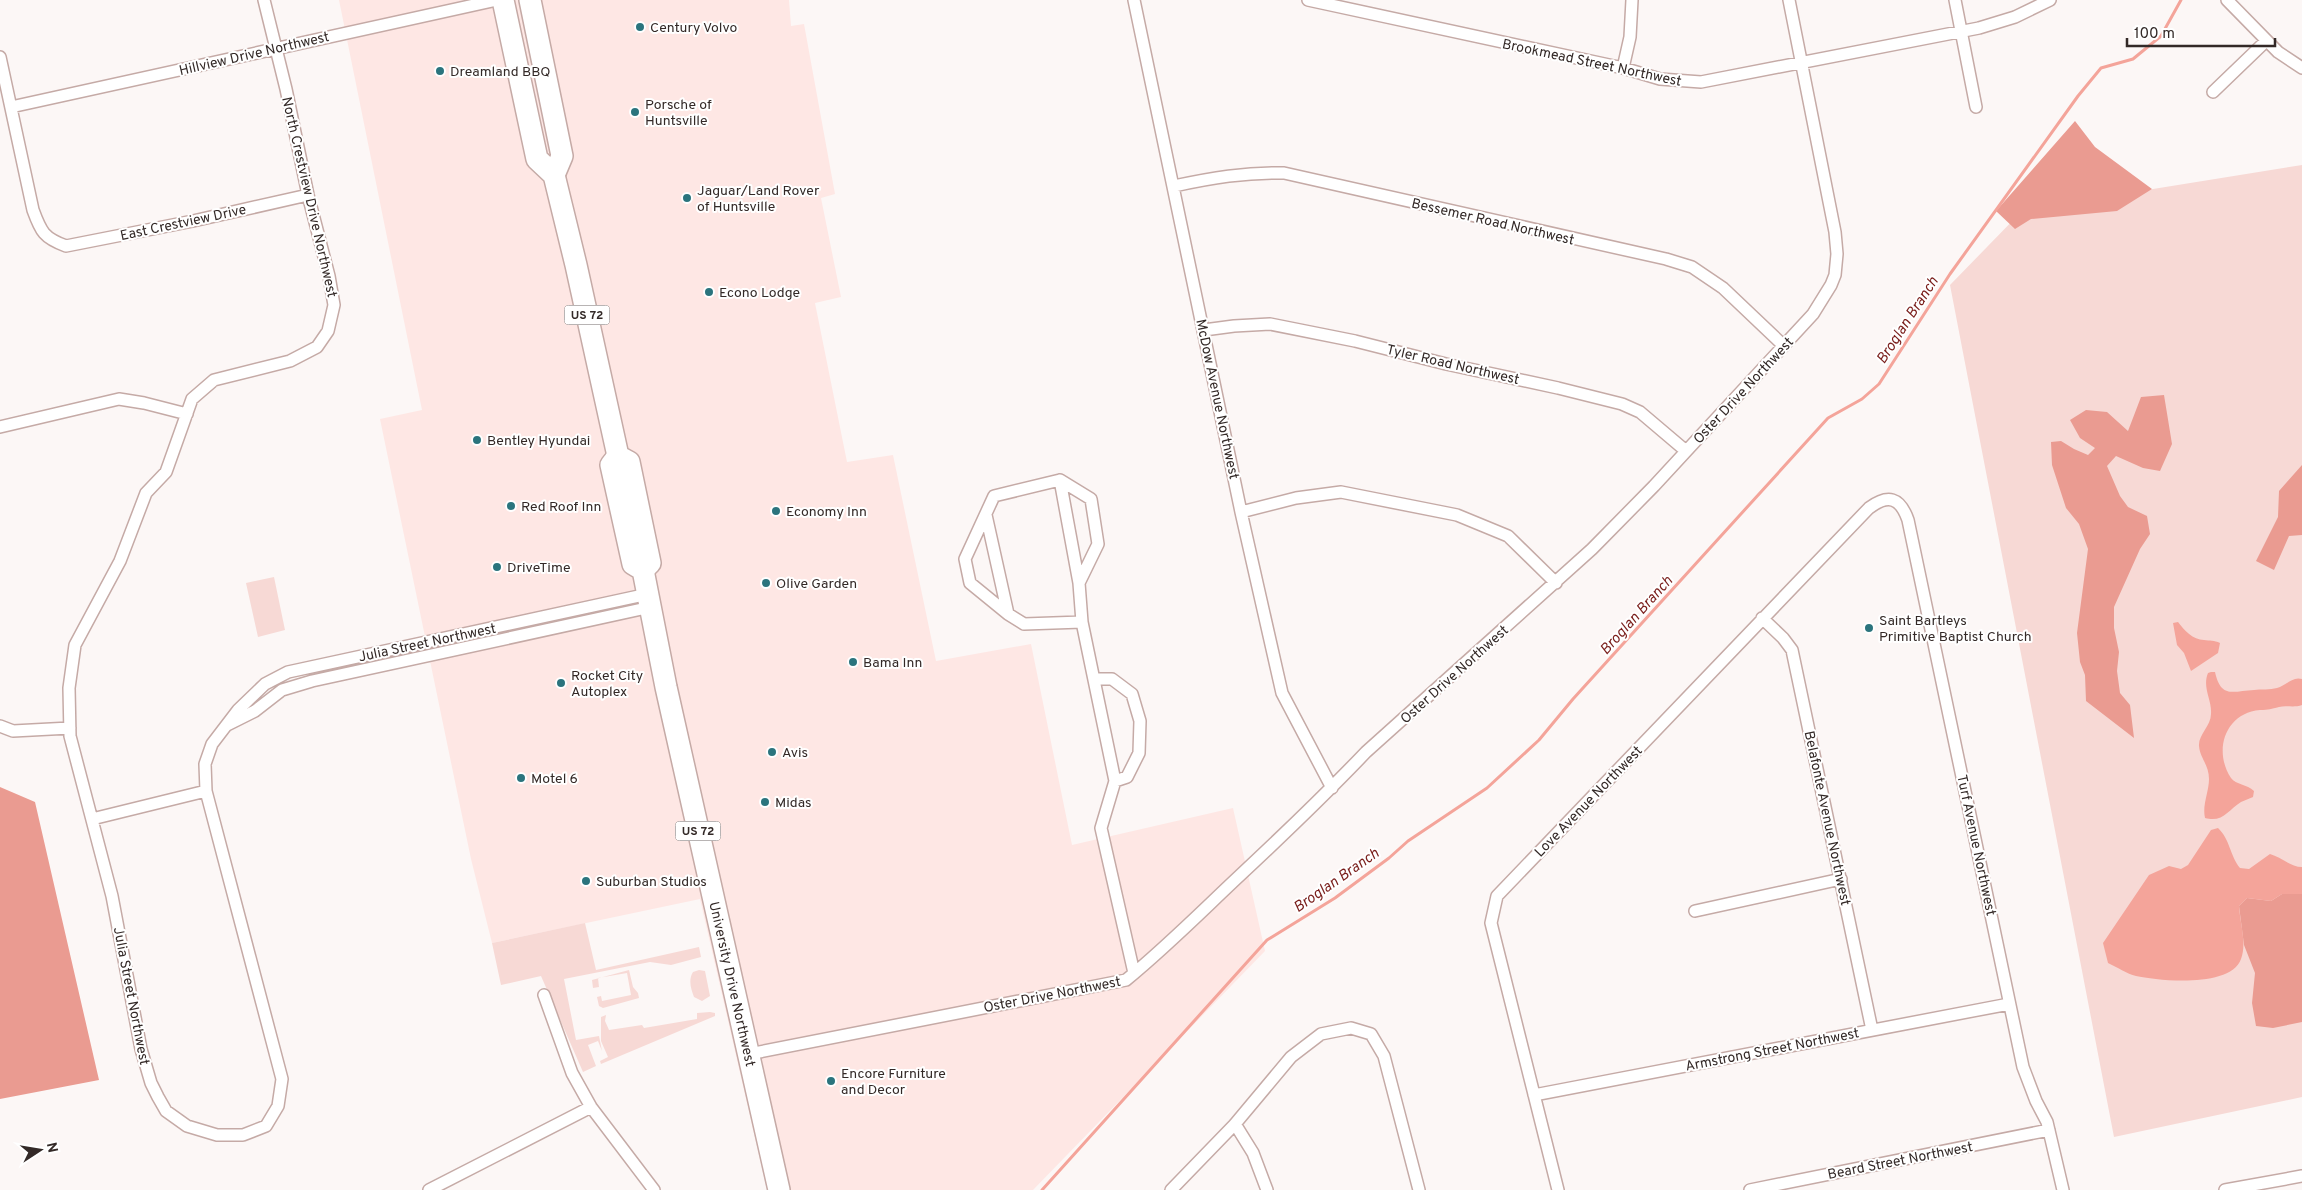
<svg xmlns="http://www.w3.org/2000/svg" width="2302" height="1190" viewBox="0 0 2302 1190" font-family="Overpass,sans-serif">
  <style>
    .built { fill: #fee7e4 }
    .green { fill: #f7d9d5 }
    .forest { fill: #ea9b91 }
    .water { fill: #f4a49a }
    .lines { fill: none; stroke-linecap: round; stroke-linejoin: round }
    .stream { stroke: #f4a49a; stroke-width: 3 }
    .street-casing { stroke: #c5aaa6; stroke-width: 14 }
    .highway-casing { stroke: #c5aaa6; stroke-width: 24 }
    .street { stroke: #fff; stroke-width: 11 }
    .highway { stroke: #fff; stroke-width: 21 }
    .poi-dot { fill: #2b747d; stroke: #fff; stroke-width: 2 }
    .labels { text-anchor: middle; stroke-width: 4; stroke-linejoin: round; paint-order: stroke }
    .shield { fill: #fff; stroke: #706968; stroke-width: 1 }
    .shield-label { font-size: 12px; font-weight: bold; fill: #332927 }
    .poi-label { font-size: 14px; fill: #332927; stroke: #fff; text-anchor: start }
    .street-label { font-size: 14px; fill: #332927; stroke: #fff }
    .water-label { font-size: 15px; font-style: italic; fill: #791d1a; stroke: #fff }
  </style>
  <rect width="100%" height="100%" fill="#fcf7f6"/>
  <!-- built -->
  <path class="built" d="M339,0h450l2,26 13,-2 31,170 -14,4 20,99 -26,6 32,159 46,-7 43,206 95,-17 41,201 161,-37 32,143 -232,239h-266l-67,-291 -208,44 -21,-84 -91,-440 42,-9z"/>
  <!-- green -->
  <path class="green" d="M2302,165v932l-188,40 -164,-852 73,-75z
    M274,577l11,53 -27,7 -12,-54z
    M585,923l11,47 103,-23 2,10 -30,8 -21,-3 -86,17 12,61 23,-4 3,15 -4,-10 -10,4 8,21 -13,6 -42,-96 -40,9 -9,-42z
    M629,970l4,17 5,6 1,5 -36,10 -4,-2 -2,-9 4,-1 1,5 29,-6 -4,-22 -29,5 1,9 -6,1 -1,-8z
    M699,970l6,1 5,25 -8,5 -8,-4c-3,-8 -6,-17 -1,-25z
    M710,1012l5,1v3l-114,48 -1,-3 8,-4 -7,-16v-24l5,-2 -1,6 4,9 33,-5 2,3 53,-9v-6z"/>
  <!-- forest -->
  <path class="forest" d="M2075,121l20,26 57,42 -35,22 -86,8 -16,10 -19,-18z
    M2164,395l8,49 -12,27 -17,-3 -27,-12 -9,10 13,30 8,11 19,9 3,18 -10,15 -26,58v21l5,24 -2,19 3,22 10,12 4,33 -48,-37 -1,-26 -5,-13 -3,-29 11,-84 -9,-25 -13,-16 -14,-43 -1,-23 10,-1 13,8 14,6 7,-7 -15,-10 -10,-18 16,-10 21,2 21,19 13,-34z
    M2302,465v70l-13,1 -15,34 -18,-9 22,-44 1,-26z
    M0,787l35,15 64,278 -99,19z
    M2292,893l10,1v128l-29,6 -17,-2 -4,-23 3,-30 -11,-28 -5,-39 8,-8 24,3 11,-7z"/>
  <!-- water -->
  <path class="water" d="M2178,622c6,8 15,18 26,18 6,1 10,0 16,3l-2,10 -27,18 -7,-18 -7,-8 -4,-22z
    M2211,672h4c6,27 18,19 39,18 7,-1 16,0 23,-2 9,-2 15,-12 25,-9v26c-8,3 -16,0 -23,2 -8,2 -10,3 -19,3 -35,3 -47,41 -29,68 5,7 16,6 23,13l-1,6c-4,2 -8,3 -12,5 -13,8 -18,21 -36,16 -3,-13 4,-26 4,-39 0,-14 -9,-21 -10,-33 -1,-11 12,-20 12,-32 1,-15 -9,-26 -3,-41z
    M2218,828c12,11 12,28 22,40l9,1 21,-15c11,3 21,13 32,13v27h-20l-11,7 -24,-3 -8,8c1,17 8,37 2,53 -10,29 -82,22 -105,17 -9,-2 -19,-9 -28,-13l-5,-20 46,-68 20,-9 12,3 7,-4 23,-35z"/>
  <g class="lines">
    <!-- stream -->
    <path class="stream" d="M1042,1190l225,-250 68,-42 54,-40 19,-17 79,-53 52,-48 34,-41 255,-281 34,-19 17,-15 71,-110 128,-178 23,-28 32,-9 28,-23 20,-36"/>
    <!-- street casing -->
    <g class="street-casing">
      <path id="street" d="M264,0l22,89 22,106 21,81 5,29 -6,26 -11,16 -27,14 -76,19 -22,19 -26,73 -20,21 -26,68 -45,84 -6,43 1,48 42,160 29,153 10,34 7,14 8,14 21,15 30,9h26l23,-9 12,-20 4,-27 -76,-288 -1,-27 7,-20 26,-34 27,-26 23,-12 360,-78
        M1134,0l107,512 41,181 50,95
        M1308,0l315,68 37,11 41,3 278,-54 36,-11 35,-17
        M1955,0l21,107
        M2227,0l51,52 24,16
        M0,57l33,153c8,22 11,28 33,36l127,-25 115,-26
        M1623,68l7,-31 2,-37
        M2213,92l53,-51
        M11,107l486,-107
        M1174,186c37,-8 72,-14 110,-13l382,86 26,8 31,21 61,58
        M1204,330l30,-4 36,-2 85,17 91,23 112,24 64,16 18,8 46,39
        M0,427l119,-28 25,4 43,11
        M1060,480l19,103
        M1241,512l55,-14 45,-6 116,23 51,21 48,47
        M986,515l22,99 16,10 58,-2
        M1008,614l-38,-31 -5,-24 29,-63 66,-16 31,19 7,45 -19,39 3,39 33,159 -14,47 33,145
        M1762,618l21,20 9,12 80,380
        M1094,679h18l20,15 8,27 -1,32 -12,24 -12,4
        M227,725l28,-14 27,-21 30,-9 339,-74
        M0,726l13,5 57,-3
        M92,819l114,-28
        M1695,911l146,-32
        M544,995l28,78 19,34 63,83
        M749,1054l377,-74c38,-31 73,-66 109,-100 45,-42 89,-84 131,-128l226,-203 62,-63 159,-172 18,-29 4,-10 2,-21 -2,-22 -46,-232
        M1534,1095l475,-91
        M1235,1124l18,29 14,37
        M429,1190l162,-83
        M1171,1190l64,-66 56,-67 30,-23 30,-6 20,6 13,22 35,134
        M1558,1190l-67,-267 6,-27 372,-388c19,-14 31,-11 39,12l115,547 13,34 11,21 16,68
        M1750,1190l299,-60
        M2225,1190l77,-14"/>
    </g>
    <!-- highway casing -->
    <g class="highway-casing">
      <g id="highway">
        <path d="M503,0l34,159 17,16 22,90 42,191 11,6 21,101 -7,7"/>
        <path d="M530,0l32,156 -8,19"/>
        <path id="s1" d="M618,456l-7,9 22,99 10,6 23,117 113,503"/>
      </g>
    </g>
    <!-- street -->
    <use href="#street" class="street"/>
    <!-- highway -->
    <use href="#highway" class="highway"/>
  </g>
  <!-- markers -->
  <g class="poi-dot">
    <circle cx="640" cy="27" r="5"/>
    <circle cx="440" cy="71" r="5"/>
    <circle cx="635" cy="112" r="5"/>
    <circle cx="687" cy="198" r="5"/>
    <circle cx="709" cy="292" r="5"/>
    <circle cx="477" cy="440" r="5"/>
    <circle cx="511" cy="506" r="5"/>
    <circle cx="776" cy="511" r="5"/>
    <circle cx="497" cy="567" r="5"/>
    <circle cx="766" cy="583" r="5"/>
    <circle cx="1869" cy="628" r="5"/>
    <circle cx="853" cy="662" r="5"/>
    <circle cx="561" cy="683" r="5"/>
    <circle cx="772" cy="752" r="5"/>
    <circle cx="521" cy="778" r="5"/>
    <circle cx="765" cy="802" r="5"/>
    <circle cx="586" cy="881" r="5"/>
    <circle cx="831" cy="1081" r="5"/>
  </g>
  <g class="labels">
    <!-- shield labels -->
    <g class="shield">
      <rect x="564.5" y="305.5" width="45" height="19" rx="4"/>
      <rect x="675.5" y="821.5" width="45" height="19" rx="4"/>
    </g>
    <g class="shield-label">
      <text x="587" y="319">US 72</text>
      <text x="698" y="835">US 72</text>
    </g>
    <!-- poi labels -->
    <g class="poi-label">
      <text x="650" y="32">Century Volvo</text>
      <text x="450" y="76">Dreamland BBQ</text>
      <text x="645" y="109">Porsche of<tspan x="645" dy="16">Huntsville</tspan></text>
      <text x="697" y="195">Jaguar/Land Rover<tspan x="697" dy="16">of Huntsville</tspan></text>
      <text x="719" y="297">Econo Lodge</text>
      <text x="487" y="445">Bentley Hyundai</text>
      <text x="521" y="511">Red Roof Inn</text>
      <text x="786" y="516">Economy Inn</text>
      <text x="507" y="572">DriveTime</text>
      <text x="776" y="588">Olive Garden</text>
      <text x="1879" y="625">Saint Bartleys<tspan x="1879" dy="16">Primitive Baptist Church</tspan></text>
      <text x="863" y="667">Bama Inn</text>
      <text x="571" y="680">Rocket City<tspan x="571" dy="16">Autoplex</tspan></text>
      <text x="782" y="757">Avis</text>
      <text x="531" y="783">Motel 6</text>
      <text x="775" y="807">Midas</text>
      <text x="596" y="886">Suburban Studios</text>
      <text x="841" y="1078">Encore Furniture<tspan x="841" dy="16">and Decor</tspan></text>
    </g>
    <!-- street labels -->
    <g class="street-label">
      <text transform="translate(254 53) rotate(-13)" y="5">Hillview Drive Northwest</text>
      <text transform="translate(1592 62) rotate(12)" y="5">Brookmead Street Northwest</text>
      <text transform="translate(310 197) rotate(77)" y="5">North Crestview Drive Northwest</text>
      <text transform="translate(1493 221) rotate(13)" y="5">Bessemer Road Northwest</text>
      <text transform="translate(183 222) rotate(-12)" y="5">East Crestview Drive</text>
      <text transform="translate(1453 364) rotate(13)" y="5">Tyler Road Northwest</text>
      <text transform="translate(1743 390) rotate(-47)" y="5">Oster Drive Northwest</text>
      <text transform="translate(1218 399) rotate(78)" y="5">McDow Avenue Northwest</text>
      <text transform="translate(427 642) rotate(-12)" y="5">Julia Street Northwest</text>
      <text transform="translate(1454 674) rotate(-42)" y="5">Oster Drive Northwest</text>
      <text transform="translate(1588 801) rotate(-46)" y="5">Love Avenue Northwest</text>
      <text transform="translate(1828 818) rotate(78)" y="5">Belafonte Avenue Northwest</text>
      <text transform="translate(1977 845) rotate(78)" y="5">Turf Avenue Northwest</text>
      <text dy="5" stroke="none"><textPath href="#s1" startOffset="548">University Drive Northwest</textPath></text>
      <text transform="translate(1052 994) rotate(-11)" y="5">Oster Drive Northwest</text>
      <text transform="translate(132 996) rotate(79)" y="5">Julia Street Northwest</text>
      <text transform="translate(1772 1049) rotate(-11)" y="5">Armstrong Street Northwest</text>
      <text transform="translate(1900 1160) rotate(-11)" y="5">Beard Street Northwest</text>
    </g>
    <!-- water labels -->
    <g class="water-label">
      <text transform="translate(1907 320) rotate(-57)" y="5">Broglan Branch</text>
      <text transform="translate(1636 615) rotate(-48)" y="5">Broglan Branch</text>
      <text transform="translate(1336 880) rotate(-35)" y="5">Broglan Branch</text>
    </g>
  </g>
  <!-- north arrow -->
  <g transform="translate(40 1150) rotate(78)" stroke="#ffffff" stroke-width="4" paint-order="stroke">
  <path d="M0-4L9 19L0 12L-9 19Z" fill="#332927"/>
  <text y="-8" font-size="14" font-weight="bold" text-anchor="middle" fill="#332927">N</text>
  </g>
  <!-- scale -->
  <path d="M2127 38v8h148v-8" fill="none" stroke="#332927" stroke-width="2.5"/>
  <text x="2134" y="38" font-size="15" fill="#332927" stroke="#ffffff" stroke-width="4" paint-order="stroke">100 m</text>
</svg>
